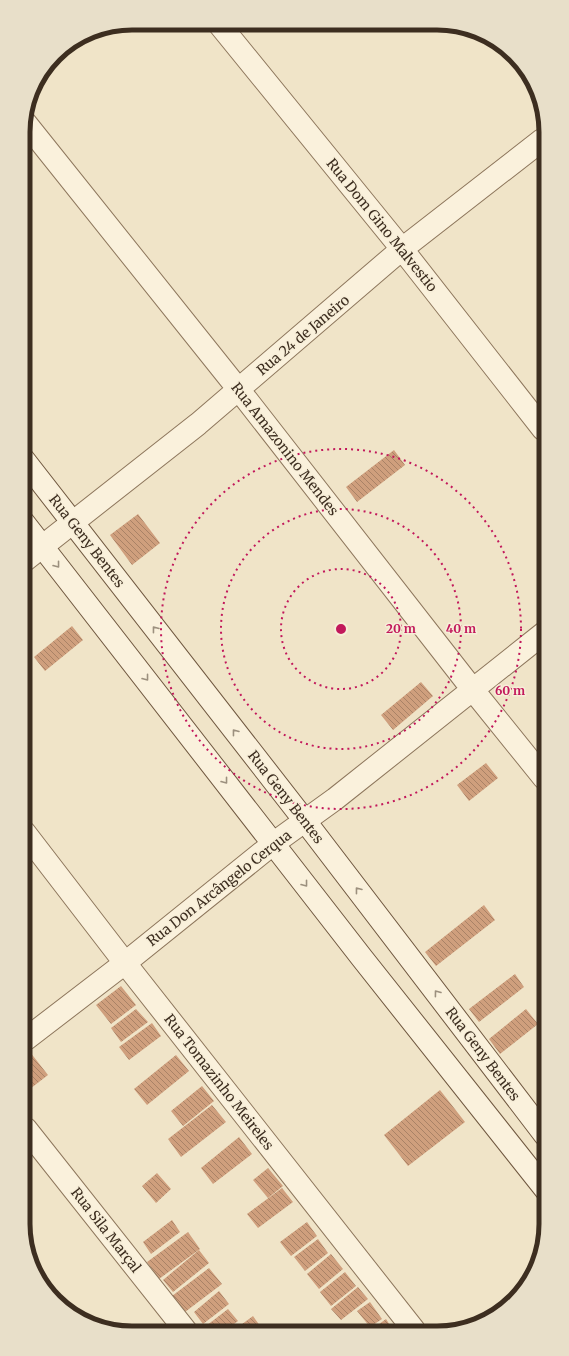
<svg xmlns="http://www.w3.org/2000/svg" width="569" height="1356" viewBox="0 0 569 1356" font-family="Merriweather,serif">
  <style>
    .building { fill: url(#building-back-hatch) }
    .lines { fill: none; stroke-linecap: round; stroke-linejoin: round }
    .street-casing { stroke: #8d765c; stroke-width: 24 }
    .secondary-casing { stroke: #6f573f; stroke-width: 24 }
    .street { stroke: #faf1dc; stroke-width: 22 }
    .secondary { stroke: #faf1dc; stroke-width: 22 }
    .oneway { stroke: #9c907e }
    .ring { fill: none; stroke: #c2185b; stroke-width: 2; stroke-dasharray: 2 4 }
    .labels { text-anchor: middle; stroke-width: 3; stroke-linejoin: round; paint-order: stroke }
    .street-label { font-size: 14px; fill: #3d2e20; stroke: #f7eed8 }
    .rim { fill: none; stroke: #3d2e20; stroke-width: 5 }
    .centre { fill: #c2185b; stroke: #f7eed8; stroke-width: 2 }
    .ring-label { font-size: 12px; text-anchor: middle; font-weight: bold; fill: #c2185b; stroke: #f7eed8; stroke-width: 3; stroke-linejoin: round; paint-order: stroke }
  </style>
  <defs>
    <pattern id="building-back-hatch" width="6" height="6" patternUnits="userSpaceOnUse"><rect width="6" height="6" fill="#cf9f7d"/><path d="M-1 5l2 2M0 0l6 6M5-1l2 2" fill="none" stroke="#a98266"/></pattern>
  </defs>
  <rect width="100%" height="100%" fill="#f0e4c8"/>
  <!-- building -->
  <path class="building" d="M394,450l11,15 -48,37 -11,-15z
    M138,514l22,29 -28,22 -22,-30z
    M72,626l11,14 -38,31 -11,-14z
    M421,682l12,14 -40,34 -12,-15z
    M486,763l12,15 -29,23 -12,-16z
    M484,905l11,15 -59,46 -11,-14z
    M515,974l9,13 -45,35 -10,-13z
    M121,986l15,19 -25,19 -15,-19z
    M136,1009l12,13 -27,20 -10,-14z
    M526,1009l12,15 -38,30 -11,-15z
    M152,1023l9,13 -32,24 -10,-13z
    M30,1052l18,23 -22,17v-36z
    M176,1055l13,16 -42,34 -13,-16z
    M202,1086l12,15 -31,25 -12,-15z
    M440,1090l25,32 -57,44 -24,-31z
    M212,1105l14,17 -45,35 -13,-18z
    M239,1137l13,17 -39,30 -12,-16z
    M268,1168l15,18 -15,12 -15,-18z
    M157,1173l14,16 -15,14 -14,-17z
    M282,1188l11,14 -35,26 -11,-14z
    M172,1220l8,12 -29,22 -8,-12z
    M307,1222l10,14 -26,20 -11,-14z
    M188,1232l12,17 -41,30 -12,-17z
    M318,1239l10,14 -23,18 -11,-14z
    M199,1250l10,13 -36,29 -10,-12z
    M331,1254l12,15 -24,20 -12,-15z
    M209,1268l13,16 -37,28 -13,-16z
    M345,1272l11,14 -25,20 -11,-14z
    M358,1287l10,12 -27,21 -10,-11z
    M219,1291l10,13 -26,20 -9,-12z
    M370,1302l12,17 -12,8 -13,-16z
    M228,1309l10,12 -12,9 -23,1 -1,-2z
    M253,1316l10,14h-29z
    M386,1319l7,11h-22z"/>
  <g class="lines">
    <!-- street casing -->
    <g class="street-casing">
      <path id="street" d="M219,24l183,225 141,180
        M24,121l215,269 234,300 71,88
        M25,560l173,-136 204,-175 140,-109
        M25,833l100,130 289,367
        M26,1039l99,-76 149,-120 61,-44 209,-166
        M26,1129l160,202"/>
    </g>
    <!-- secondary casing -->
    <g class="secondary-casing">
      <path id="secondary" d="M24,460l281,361 240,314
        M24,523l338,435 184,232"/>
    </g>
    <!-- street -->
    <use href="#street" class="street"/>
    <!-- secondary -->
    <use href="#secondary" class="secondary"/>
  </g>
  <!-- one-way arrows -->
  <defs><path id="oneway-chevron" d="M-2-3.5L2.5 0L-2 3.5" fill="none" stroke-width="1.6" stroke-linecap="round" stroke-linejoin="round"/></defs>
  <g class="oneway">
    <use href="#oneway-chevron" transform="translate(57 565) rotate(52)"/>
    <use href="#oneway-chevron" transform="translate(155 629) rotate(-128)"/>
    <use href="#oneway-chevron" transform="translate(146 678) rotate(52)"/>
    <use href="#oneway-chevron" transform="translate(235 732) rotate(-128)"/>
    <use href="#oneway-chevron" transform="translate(225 781) rotate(52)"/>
    <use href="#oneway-chevron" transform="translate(305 884) rotate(52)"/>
    <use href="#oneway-chevron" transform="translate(358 890) rotate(-128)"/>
    <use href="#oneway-chevron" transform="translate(437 993) rotate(-127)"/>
  </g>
  <!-- distance rings -->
  <g class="ring">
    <circle cx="341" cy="629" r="60"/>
    <circle cx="341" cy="629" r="120"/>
    <circle cx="341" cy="629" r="180"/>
  </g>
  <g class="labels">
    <!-- street labels -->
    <g class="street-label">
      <text transform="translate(382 225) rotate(51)" y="5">Rua Dom Gino Malvestio</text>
      <text transform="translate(303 335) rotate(-40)" y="5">Rua 24 de Janeiro</text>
      <text transform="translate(285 449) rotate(52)" y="5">Rua Amazonino Mendes</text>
      <text transform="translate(87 541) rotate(52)" y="5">Rua Geny Bentes</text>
      <text transform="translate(286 797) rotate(52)" y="5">Rua Geny Bentes</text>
      <text transform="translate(219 888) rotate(-38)" y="5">Rua Don Arcângelo Cerqua</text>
      <text transform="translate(483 1054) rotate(53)" y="5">Rua Geny Bentes</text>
      <text transform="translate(219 1082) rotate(52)" y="5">Rua Tomazinho Meireles</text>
      <text transform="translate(106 1230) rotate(52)" y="5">Rua Sila Marçal</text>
    </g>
  </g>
  <!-- crop -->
  <path d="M0 0H569V1356H0ZM132 30H437A102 102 0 0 1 539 132V1224A102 102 0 0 1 437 1326H132A102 102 0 0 1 30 1224V132A102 102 0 0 1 132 30Z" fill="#e8dfc9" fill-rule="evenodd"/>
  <path class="rim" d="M132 30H437A102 102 0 0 1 539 132V1224A102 102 0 0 1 437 1326H132A102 102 0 0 1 30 1224V132A102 102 0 0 1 132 30Z"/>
  <circle cx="341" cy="629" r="6" class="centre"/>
  <g class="ring-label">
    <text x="401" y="633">20 m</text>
    <text x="461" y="633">40 m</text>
    <text x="510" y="695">60 m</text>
  </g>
</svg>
